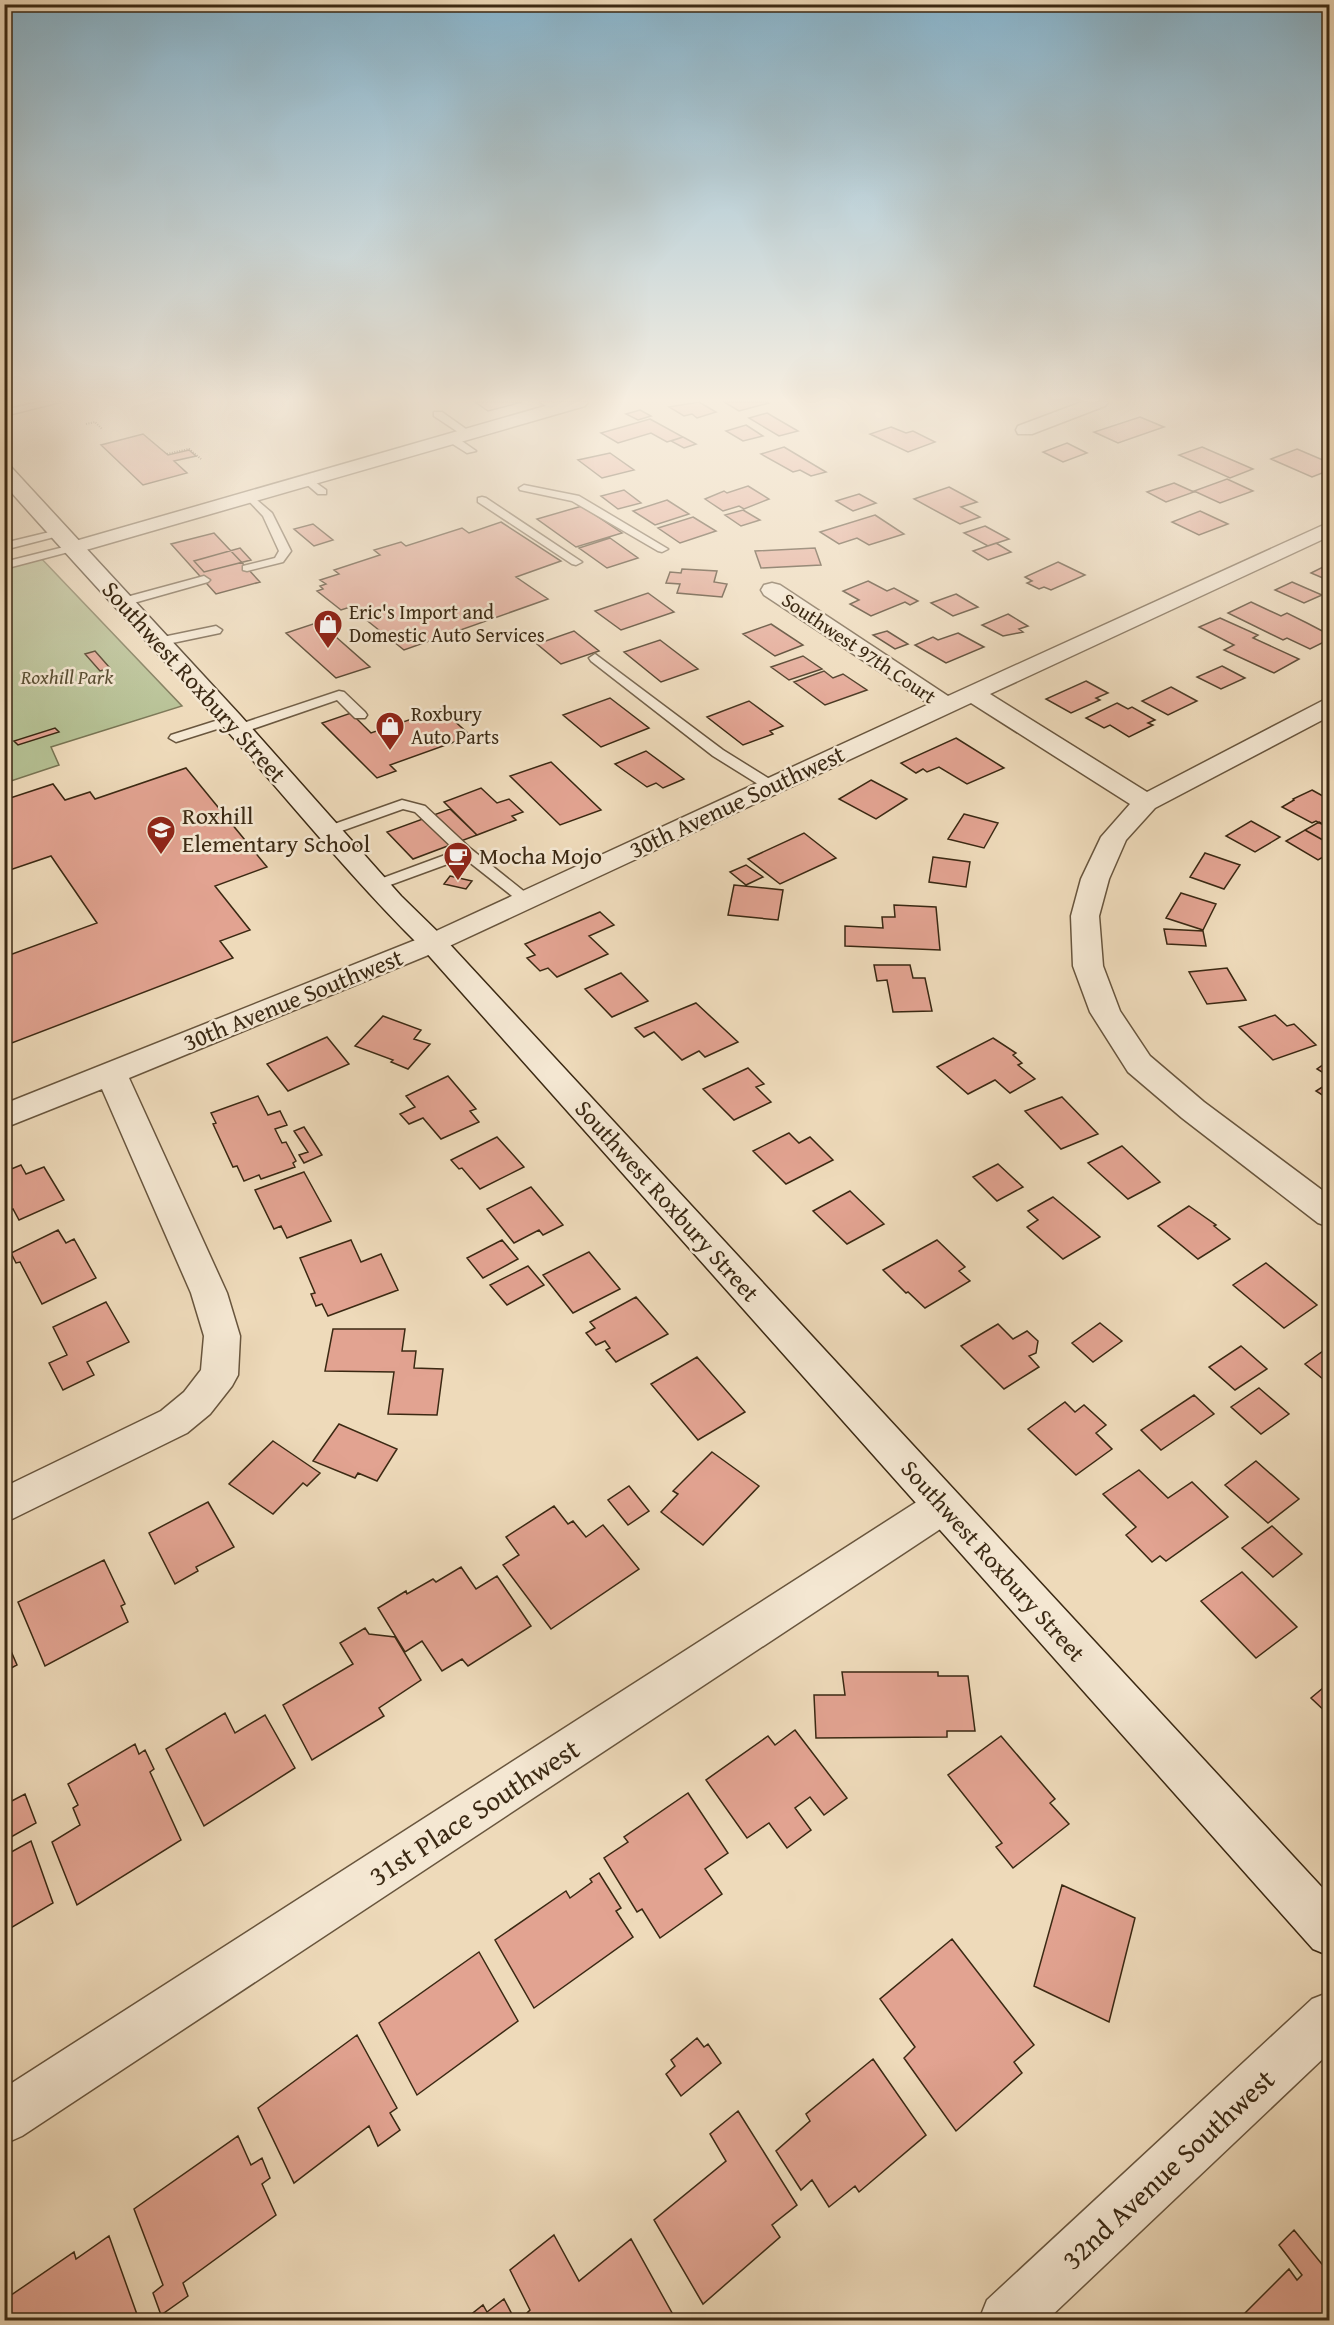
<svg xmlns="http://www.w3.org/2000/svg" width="1334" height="2325" viewBox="0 0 1334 2325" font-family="'Gentium Book Plus',serif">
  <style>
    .green { fill: #b5c093; stroke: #787453; stroke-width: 1.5 }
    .building { fill: #e2a391; stroke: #3b2913; stroke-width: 1.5 }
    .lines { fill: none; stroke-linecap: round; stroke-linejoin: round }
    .service-casing { stroke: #68553d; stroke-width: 3 }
    .minor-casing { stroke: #68553d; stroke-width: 3 }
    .secondary-casing { stroke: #3b2913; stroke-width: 3 }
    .path { stroke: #3b2913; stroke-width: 2; stroke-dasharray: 1 1.5; stroke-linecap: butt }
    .service { fill: #f4e7d2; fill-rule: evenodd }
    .minor { fill: #f4e7d2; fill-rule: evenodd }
    .secondary { fill: #f4e7d2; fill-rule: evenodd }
    .labels { text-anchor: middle; stroke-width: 5; stroke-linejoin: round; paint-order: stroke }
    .far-poi-label { font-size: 20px; fill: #3b2913; stroke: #f4e7d2; text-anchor: start }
    .far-street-label { font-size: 20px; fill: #3b2913; stroke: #f4e7d2 }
    .far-park-label { font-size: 20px; font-style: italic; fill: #5a4f33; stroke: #f4e7d2 }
    .street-label { font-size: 24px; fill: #3b2913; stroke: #f4e7d2 }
    .poi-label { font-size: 24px; fill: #3b2913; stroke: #f4e7d2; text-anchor: start }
    .near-street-label { font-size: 28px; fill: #3b2913; stroke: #f4e7d2 }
  </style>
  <rect width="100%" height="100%" fill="#eedaba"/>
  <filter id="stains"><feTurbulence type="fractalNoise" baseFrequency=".00333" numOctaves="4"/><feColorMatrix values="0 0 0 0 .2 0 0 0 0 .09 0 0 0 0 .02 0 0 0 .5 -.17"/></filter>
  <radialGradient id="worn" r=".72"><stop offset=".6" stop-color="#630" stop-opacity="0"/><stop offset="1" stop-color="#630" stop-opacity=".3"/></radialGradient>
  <!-- green -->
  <path class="green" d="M38,555l144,151 -131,41 8,18 -54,18v-218z"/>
  <!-- building -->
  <path class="building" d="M475,402h47l-34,9z
    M699,402l17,10 -19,6 -5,-4 -8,2 -15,-9z
    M724,402h44l1,1 -30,8z
    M640,410l11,6 -13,4 -12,-6z
    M767,413l31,18 -19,5 -30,-18z
    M1140,417l24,10 -46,16 -24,-11z
    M650,419l33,18 -16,5 -16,-9 -33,10 -17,-10z
    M746,425l17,11 -20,5 -17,-10z
    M891,427l15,6 7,-2 22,11 -27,10 -38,-18z
    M143,434l25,21 21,-5 7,6 -22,5 13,12 -44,12 -42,-40z
    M683,437l13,7 -12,4 -13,-7z
    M1067,443l20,10 -24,9 -20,-10z
    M784,447l42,25 -15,4 -11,-6 -7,2 -32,-18z
    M1202,447l51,22 -23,9 -51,-23z
    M1297,449l33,14v7l-18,7 -41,-18z
    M610,453l24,17 -32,8 -24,-18z
    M1227,479l26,12 -33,12 -26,-12z
    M1174,483l20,9 -28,10 -19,-10z
    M748,486l21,13 -25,10 -5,-3 -16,5 -18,-12 19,-8 3,2z
    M949,487l28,15 -16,5 19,10 -20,7 -46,-25z
    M624,490l17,13 -23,6 -17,-13z
    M859,494l17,9 -23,8 -17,-10z
    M667,500l22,14 -34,11 -22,-14z
    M582,506l40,27 -46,14 -39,-28z
    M743,510l17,10 -19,6 -16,-11z
    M1200,511l28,13 -29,11 -27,-13z
    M875,515l29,19 -35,11 -12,-7 -18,6 -19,-12z
    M693,517l23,14 -36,12 -22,-15z
    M501,522l60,39 -45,16 32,22 -144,51 -54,-43 -9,3 -24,-19 6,-2 -3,-3 6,-2 -6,-4 19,-6 -5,-4 46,-15 -6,-5 27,-8 5,4 56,-18 7,5z
    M313,524l20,16 -19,6 -20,-17z
    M985,526l24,13 -21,7 -24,-13z
    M214,533l33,35 13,14 -44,12 -45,-50z
    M610,538l28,20 -31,10 -28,-20z
    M996,543l15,9 -23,8 -15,-9z
    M240,548l11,12 -47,12 -10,-11z
    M815,548l6,17 -60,3 -6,-17z
    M1058,562l27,13 -34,15 -7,-3 -5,2 -12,-6 5,-2 -7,-4z
    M1325,566l5,2v13l-19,-8z
    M682,569l35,2 -3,11 13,2 -5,13 -45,-4 3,-9 -14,-1 4,-11 11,1z
    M868,581l19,10 7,-3 24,13 -8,4 -5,-3 -34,14 -21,-12 9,-4 -16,-9z
    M1292,582l30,13 -18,8 -29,-13z
    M648,593l26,19 -53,18 -26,-19z
    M956,594l22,13 -25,9 -22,-13z
    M1251,602l30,14 6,-3 20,10 23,12v4l-20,10 -23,-11 -4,2 -55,-27z
    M1008,614l20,12 -9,3 4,3 -20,4 -21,-11z
    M1220,618l38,17 -5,3 46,21 -25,14 -50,-23 10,-5 -35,-18z
    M319,622l51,45 -34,11 -50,-45z
    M771,624l32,21 -28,11 -32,-22z
    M574,631l25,20 -38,13 -24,-20z
    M887,631l21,13 -13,5 -22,-14z
    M958,633l26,14 -38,16 -31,-18 18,-8 5,3z
    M660,640l38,29 -37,13 -37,-30z
    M95,651l15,17 -10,3 -15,-17z
    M803,656l19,13 -33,11 -18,-13z
    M1222,666l23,12 -24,11 -24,-12z
    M824,671l9,7 10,-4 24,16 -42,15 -31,-23z
    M1086,681l22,12 -12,5 4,2 -29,13 -25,-14z
    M1171,687l26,14 -29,14 -26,-14z
    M610,698l39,30 -48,19 -38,-32z
    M749,701l34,25 -13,5 3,3 -30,11 -36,-28z
    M1117,703l11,6 4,-2 23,13 -7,3 5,2 -24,12 -19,-12 -6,3 -18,-10z
    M441,709l30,27 -81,29 6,6 -19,7 -55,-55 29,-10 20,20z
    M55,728l4,4 -41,13 -4,-4z
    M956,738l48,30 -37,16 -28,-17 -12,5 -4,-3 -7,4 -15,-10z
    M646,751l38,28 -21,9 -7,-5 -9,4 -32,-23z
    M551,762l50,48 -41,15 -50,-49z
    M186,768l81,99 -52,19 35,44 -30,11 13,17 -229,88v-89l93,-34 -46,-67 -47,16v-72l49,-16 12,16 25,-8 5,7z
    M871,780l36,19 -31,20 -37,-20z
    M481,788l16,15 12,-4 14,13 -11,4 4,4 -39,15 -33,-33z
    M1312,790l18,10 -1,28 -13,-7 -4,2 -30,-16 12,-7 -1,-1z
    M450,809l27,26 -64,24 -26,-27z
    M964,814l34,9 -14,25 -36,-9z
    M1251,821l29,16 -25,15 -29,-16z
    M1319,822l11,6v16l-25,-14z
    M1305,830l25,14v9l-12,7 -32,-19z
    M804,833l32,25 -56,26 -32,-25z
    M1205,853l35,12 -16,24 -34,-12z
    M933,857l37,5 -4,25 -37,-5z
    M746,865l17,12 -17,8 -16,-13z
    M450,876l22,5 -6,8 -22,-5z
    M734,885l49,5 -5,30 -50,-5z
    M1181,893l35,11 -13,26 -37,-12z
    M894,905l42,2 4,43 -95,-4v-20l38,2 -1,-11h13z
    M600,912l14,13 -25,11 19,18 -51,23 -9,-9 -8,3 -13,-13 8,-3 -10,-11z
    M1164,929l39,2 3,15 -39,-2z
    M874,965h36l3,13h12l7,33 -39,1 -6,-32 -10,1z
    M1227,968l19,32 -39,4 -18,-32z
    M621,973l27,28 -36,16 -27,-28z
    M696,1003l42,39 -33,15 -6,-6 -17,9 -28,-28 -10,5 -9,-9z
    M1275,1015l12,11 7,-2 22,21 -43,15 -34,-33z
    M383,1016l38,14 -7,9 16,5 -22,25 -17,-7 2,-2 -38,-14z
    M327,1037l22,27 -61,27 -21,-27z
    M993,1038l23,15 -3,2 9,8 -4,2 17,14 -25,14 -15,-13 -27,14 -31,-27z
    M1330,1060v17l-13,-8z
    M748,1068l16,16 -8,3 15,15 -37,18 -31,-31z
    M448,1076l28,33 -6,2 9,11 -38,17 -18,-21 -14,6 -9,-10 15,-7 -9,-11z
    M1330,1082v18l-14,-9z
    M258,1096l10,19 12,-4 7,14 -12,4 7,14 4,-1 10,19 -3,2 2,4 -34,12 -2,-4 -15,6 -7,-15 -4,1 -20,-43 3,-1 -5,-10z
    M1062,1097l36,37 -37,15 -36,-38z
    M304,1127l18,28 -18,8 -5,-8 9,-3 -14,-21z
    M789,1133l10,10 11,-6 23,23 -47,24 -33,-33z
    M497,1137l27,30 -44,22 -18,-21 -3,1 -8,-9z
    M1122,1146l38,36 -32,17 -40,-36z
    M998,1164l25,23 -26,14 -24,-24z
    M21,1165l5,9 18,-7 20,33 -45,20 -6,-11 -9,4v-41z
    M304,1172l27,49 -44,17 -6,-12 -7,3 -19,-39z
    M531,1187l32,38 -20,10 -4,-5 -25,13 -27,-34z
    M850,1191l34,33 -37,20 -34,-33z
    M1053,1197l47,40 -37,22 -36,-32 11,-7 -10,-9z
    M1189,1206l27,19 -2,1 16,13 -32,20 -40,-33z
    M58,1230l8,13 8,-4 22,39 -54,26 -22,-42 -4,1 -5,-10z
    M351,1240l10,22 20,-8 17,36 -70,26 -6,-12 -6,2 -5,-12 4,-1 -15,-35z
    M502,1240l16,19 -35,19 -16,-20z
    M937,1240l28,27 -6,4 11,10 -45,27 -17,-16 -2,1 -23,-23z
    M589,1252l31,37 -47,24 -30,-38z
    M1266,1263l51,42 -33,23 -51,-43z
    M528,1266l16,19 -37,20 -17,-20z
    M636,1297l32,37 -52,28 -10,-12 4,-2 -5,-7 -9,4 -10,-12 9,-5 -5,-6z
    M106,1302l23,40 -42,20 7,13 -31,15 -14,-27 18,-8 -14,-28z
    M1100,1323l22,18 -29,21 -21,-19z
    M998,1324l15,15 14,-8 11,10 -2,12 -7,3 10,11 -35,22 -43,-43z
    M333,1329h72l-3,22h14l-2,17 29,1 -6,46 -49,-1 6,-42 -69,-1z
    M1241,1346l26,23 -32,21 -26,-23z
    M1330,1346v39l-25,-21z
    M697,1357l48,55 -47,28 -47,-56z
    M1259,1388l30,26 -28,20 -30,-27z
    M1194,1395l20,19 -53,36 -20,-20z
    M1065,1402l10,10 9,-7 22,20 -10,8 16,16 -36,26 -48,-46z
    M339,1424l58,25 -20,32 -19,-8 -3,5 -42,-17z
    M273,1441l47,32 -13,13 -4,-3 -30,31 -44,-30z
    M712,1452l47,34 -56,59 -42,-33 17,-18 -5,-3z
    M1256,1461l43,38 -31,24 -43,-38z
    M1139,1470l29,28 24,-16 36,35 -62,44 -6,-5 -8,6 -26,-27 10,-8 -33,-33z
    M629,1486l20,25 -21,14 -20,-25z
    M208,1502l26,45 -38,20 2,4 -23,13 -26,-51z
    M554,1506l14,18 5,-3 13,16 17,-12 36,44 -88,60 -48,-64 16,-10 -13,-18z
    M1272,1526l30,28 -29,23 -31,-29z
    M104,1560l21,44 -4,2 7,16 -83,44 -27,-64z
    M461,1567l15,22 21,-13 34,50 -63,40 -6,-7 -20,12 -20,-30 -17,11 -27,-44 28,-17 1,3 26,-15 3,3z
    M1242,1572l55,55 -41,31 -55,-57z
    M365,1628l4,6 26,3 26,43 -42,28 5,8 -72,44 -29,-55 70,-41 -13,-21z
    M4,1635l13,30 -13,7z
    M842,1672h96v4h30l7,55h-28v6l-131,1 -2,-43h31z
    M1330,1682v34l-19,-18z
    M225,1713l10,20 30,-18 30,53 -91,58 -38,-77z
    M795,1730l52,68 -23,17 -14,-18 -15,11 16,22 -24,18 -18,-25 -22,15 -41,-58 62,-44 7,9z
    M1001,1736l54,63 -5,4 19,21 -56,44 -17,-21 6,-4 -54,-68z
    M135,1744l4,10 6,-4 9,19 -4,3 31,68 -104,65 -25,-63 28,-17 -7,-17 5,-3 -10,-21z
    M688,1793l40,60 -23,16 17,25 -62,44 -18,-29 -5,3 -33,-54 24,-16 -4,-5z
    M25,1794l11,29 -32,18v-36z
    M31,1841l22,62 -49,29v-76z
    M599,1873l22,35 -5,3 17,26 -99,71 -39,-68 71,-49 4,7 22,-16 -2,-3z
    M1062,1885l73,33 -26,104 -75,-36z
    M952,1939l82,106 -20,17 8,11 -66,58 -52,-73 11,-11 -35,-48z
    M479,1952l39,69 -101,74 -38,-72z
    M357,2035l40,73 -7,5 10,17 -22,16 -9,-20 -75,57 -36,-75z
    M697,2038l7,9 4,-3 13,19 -40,33 -15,-22 9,-8 -4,-6z
    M873,2059l53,76 -67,57 -4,-6 -26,21 -17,-27 -11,10 -25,-39 34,-30 -4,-7z
    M738,2111l59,94 -25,20 8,12 -77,67 -49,-84 72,-59 -16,-27z
    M238,2136l13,29 11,-7 8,20 -8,6 14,31 -93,68 5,13 -27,19 -8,-22 10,-8 -29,-76z
    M1294,2230l36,44v46h-92l51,-51 8,11 5,-5 -23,-30z
    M554,2235l25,46 52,-42 45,81h-145l-4,-7 3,-3 -20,-40z
    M109,2236l30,84h-135v-20l70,-48 2,7z
    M504,2299l11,21h-51l19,-15 4,7z"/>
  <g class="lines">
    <!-- service casing -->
    <g class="service-casing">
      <path id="service" d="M40,402h20l-56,14v-6z
        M540,402h12l9,7 -8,2z
        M434,412h8l31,22 -9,2 -30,-20z
        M448,437h8l20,14 -9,2 -19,-12z
        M308,477l18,13v4h-8l-14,-12v-4z
        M524,485l55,11 89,53 -6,3 -4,-1 -86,-50 -52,-11 -1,-2z
        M250,494l22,19 19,38 -8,11 -36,9 -4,-1v-4l32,-8 4,-7 -16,-35 -18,-19z
        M482,497l4,1 96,64 -6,3 -4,-1 -94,-62v-4z
        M58,530l6,3 -2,2 -58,15v-7z
        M72,545l4,1v4l-72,19v-7z
        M204,576l6,4 -2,2 -85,24 -6,-4 2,-3z
        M216,626l6,4 -2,3 -62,13 -6,-4 6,-4z
        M595,654l128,96 53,33 2,3 -2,3h-10l-53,-33 -122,-95 -2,-3z
        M339,691l5,1 21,20 2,3 -2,3h-10l-18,-18 -93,32 -5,1 -7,-4 2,-3z
        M231,716l5,1 2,3 -2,3 -60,19 -7,-4 2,-3z
        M402,800l23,6 46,43 60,48 3,3 -3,3h-10l-57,-45 -82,30h-10l-3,-3 3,-3 84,-31 -41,-39 -12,-3 -70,25h-10l-2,-3 2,-3z"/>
    </g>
    <!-- minor casing -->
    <g class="minor-casing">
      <path id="minor" d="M559,402h29l-3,4 -506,146 -7,2 -7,-2 -3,-4 3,-4z
        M1082,402h26l-3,4 -73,28h-14l-2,-4 2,-4z
        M1330,522v14l-340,158 157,98 175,-91 8,-2v17l-175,92 -29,32 -17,39 -10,37 4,50 17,45 30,45 54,46 126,94v31l-12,-4 -136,-105 -54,-46 -38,-60 -17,-46 -2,-50 10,-37 20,-42 29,-33 -159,-101 -528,246 -314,129 98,215 13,43 -2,39 -6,11 -22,28 -23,19 -183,90v-36l157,-76 23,-19 17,-22 3,-34 -13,-43 -89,-204 -98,39v-24l419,-167 506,-233 -165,-109 -3,-5 3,-5 8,-2 8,2 168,111z
        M943,1488l14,6 6,12 -6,12 -935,618 -18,8v-56l925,-594z
        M1330,1992v60l-283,268h-68l8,-20 325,-301z"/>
    </g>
    <!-- secondary casing -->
    <g class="secondary-casing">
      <path id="secondary" d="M4,465l7,2 229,248 161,181 42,41 887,959v60l-17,-7 -890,-1000c-71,-70 -134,-148 -200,-223 -72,-81 -147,-160 -219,-242z"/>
    </g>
    <!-- path -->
    <path class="path" d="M86,424l9,-2 7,7
      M167,454l22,-5 12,10"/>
    <!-- service -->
    <use href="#service" class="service"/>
    <!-- minor -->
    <use href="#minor" class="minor"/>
    <!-- secondary -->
    <use href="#secondary" class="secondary"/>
  </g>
  <!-- sky -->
  <linearGradient id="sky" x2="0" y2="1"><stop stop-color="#88b7d1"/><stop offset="0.55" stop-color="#f7eee0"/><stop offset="1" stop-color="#f7eee0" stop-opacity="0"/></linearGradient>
  <rect width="1334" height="728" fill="url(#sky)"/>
  <!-- icons -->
  <defs>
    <g id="shop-pin" transform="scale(1.5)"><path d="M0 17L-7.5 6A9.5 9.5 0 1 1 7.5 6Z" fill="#8f2418" stroke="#f4e7d2"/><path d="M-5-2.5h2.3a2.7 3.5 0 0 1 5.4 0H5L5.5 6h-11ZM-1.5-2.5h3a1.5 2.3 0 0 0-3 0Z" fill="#fff"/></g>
    <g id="school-pin" transform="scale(1.5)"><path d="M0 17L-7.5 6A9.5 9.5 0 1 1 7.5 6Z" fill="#8f2418" stroke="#f4e7d2"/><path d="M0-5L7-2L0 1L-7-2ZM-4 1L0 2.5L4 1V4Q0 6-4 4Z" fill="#fff"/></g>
    <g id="cafe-pin" transform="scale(1.5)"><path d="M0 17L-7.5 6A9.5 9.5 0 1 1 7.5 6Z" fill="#8f2418" stroke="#f4e7d2"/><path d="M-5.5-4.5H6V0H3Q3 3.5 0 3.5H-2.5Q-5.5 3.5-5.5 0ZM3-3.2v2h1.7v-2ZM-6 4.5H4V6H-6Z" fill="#fff"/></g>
  </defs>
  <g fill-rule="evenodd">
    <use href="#shop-pin" x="328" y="624"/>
    <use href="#shop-pin" x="390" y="726"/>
    <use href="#school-pin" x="161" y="830"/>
    <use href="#cafe-pin" x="458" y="856"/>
  </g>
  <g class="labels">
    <!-- far-poi labels -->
    <g class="far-poi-label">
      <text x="349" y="619">Eric's Import and<tspan x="349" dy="23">Domestic Auto Services</tspan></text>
      <text x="411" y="721">Roxbury<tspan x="411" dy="23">Auto Parts</tspan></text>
    </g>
    <!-- far-street labels -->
    <g class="far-street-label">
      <text transform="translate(859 648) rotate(34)" y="7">Southwest 97th Court</text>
    </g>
    <!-- far-park labels -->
    <g class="far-park-label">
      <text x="67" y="684">Roxhill Park</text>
    </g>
    <!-- street labels -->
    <g class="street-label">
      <text transform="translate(194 682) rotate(48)" y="8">Southwest Roxbury Street</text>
      <text transform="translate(737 802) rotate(-25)" y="8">30th Avenue Southwest</text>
      <text transform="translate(293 1000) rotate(-22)" y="8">30th Avenue Southwest</text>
      <text transform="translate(667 1201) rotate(48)" y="8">Southwest Roxbury Street</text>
      <text transform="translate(993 1561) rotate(48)" y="8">Southwest Roxbury Street</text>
    </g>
    <!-- poi labels -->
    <g class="poi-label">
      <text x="182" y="824">Roxhill<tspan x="182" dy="28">Elementary School</tspan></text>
      <text x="479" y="864">Mocha Mojo</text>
    </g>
    <!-- near-street labels -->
    <g class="near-street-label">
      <text transform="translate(474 1812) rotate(-33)" y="10">31st Place Southwest</text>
      <text transform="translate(1168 2169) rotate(-43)" y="10">32nd Avenue Southwest</text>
    </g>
  </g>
  <!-- margin -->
  <rect width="1334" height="2325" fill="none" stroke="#eedaba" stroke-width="24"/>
  <rect x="6" y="6" width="1322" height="2313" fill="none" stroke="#3b2913" stroke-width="3"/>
  <rect x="12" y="12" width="1310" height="2301" fill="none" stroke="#3b2913" stroke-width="1.5"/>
  <rect width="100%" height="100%" filter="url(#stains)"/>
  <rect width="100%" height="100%" fill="url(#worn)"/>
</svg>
